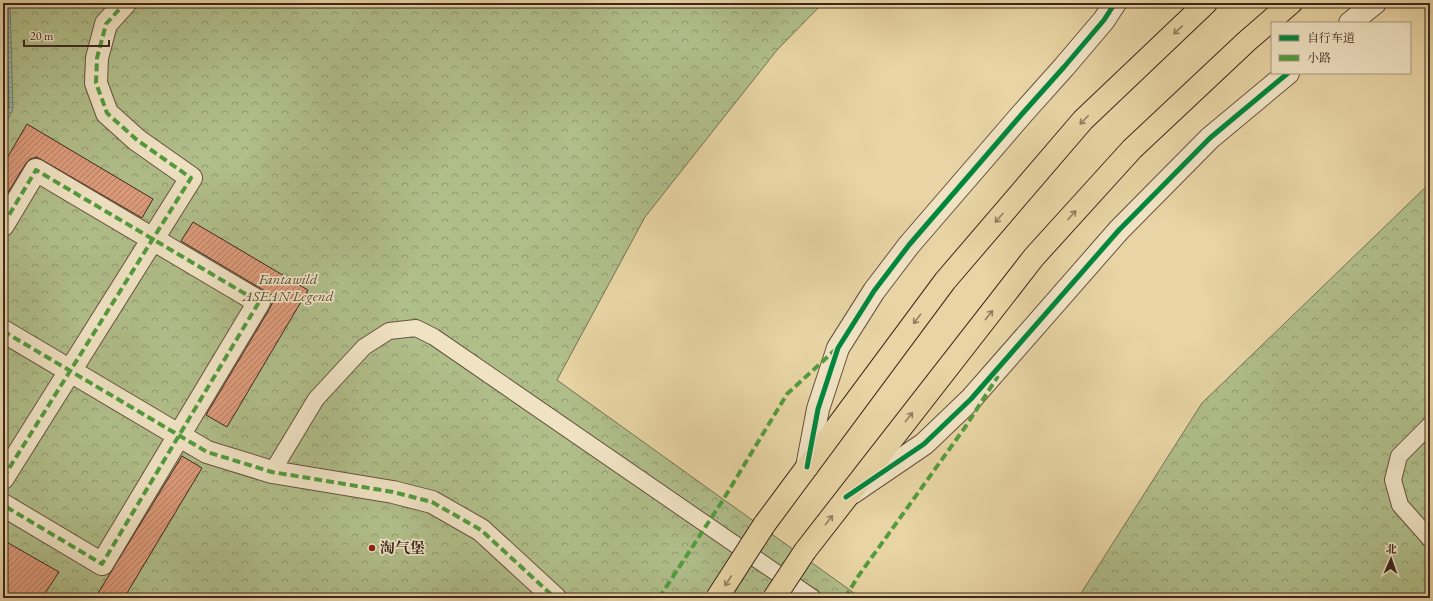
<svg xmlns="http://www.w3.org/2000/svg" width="1433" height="601" viewBox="0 0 1433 601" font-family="'EB Garamond','Noto Serif SC',serif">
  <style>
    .park { fill: url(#park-crowns); stroke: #767254 }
    .water { fill: url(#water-rules); stroke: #727e71 }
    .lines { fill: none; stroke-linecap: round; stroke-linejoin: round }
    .shore { stroke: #697063; stroke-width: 1 }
    .building { fill: url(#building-hatch); stroke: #3b271d }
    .service-casing { stroke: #66523f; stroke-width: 18 }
    .pedestrian-casing { stroke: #66523f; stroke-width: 24 }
    .minor-casing { stroke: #66523f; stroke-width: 24 }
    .primary-casing { stroke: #3b271d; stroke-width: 24 }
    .service { stroke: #f0e3c4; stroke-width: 16 }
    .pedestrian { stroke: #f0e3c4; stroke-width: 22 }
    .minor { stroke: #f0e3c4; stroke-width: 22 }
    .primary { stroke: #e8d4a4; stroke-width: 22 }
    .primary-bridge-casing { stroke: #3b271d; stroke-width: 24; stroke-linecap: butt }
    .primary-bridge { stroke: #e8d4a4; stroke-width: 22 }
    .quiet { stroke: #529c3f; stroke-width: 4; stroke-dasharray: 8 4; stroke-linecap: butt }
    .cycleway-casing { stroke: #f0e3c4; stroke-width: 8 }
    .cycleway { stroke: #00873e; stroke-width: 5 }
    .oneway { stroke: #927e60 }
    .poi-dot { fill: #8f2418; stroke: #f0e3c4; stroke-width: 1.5 }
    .labels { text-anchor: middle; stroke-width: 3.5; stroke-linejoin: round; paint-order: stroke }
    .park-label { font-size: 15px; font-style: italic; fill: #584d38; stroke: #f0e3c4 }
    .poi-label { font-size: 15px; font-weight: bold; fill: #3b271d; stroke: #f0e3c4; text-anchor: start }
  </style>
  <defs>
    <pattern id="park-crowns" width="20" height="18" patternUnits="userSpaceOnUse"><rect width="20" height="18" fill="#b0be8a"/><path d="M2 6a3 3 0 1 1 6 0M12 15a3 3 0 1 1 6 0" fill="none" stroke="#909a70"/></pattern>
    <pattern id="water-rules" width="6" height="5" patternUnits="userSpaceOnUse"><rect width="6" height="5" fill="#97b8a9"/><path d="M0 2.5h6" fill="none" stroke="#7c9689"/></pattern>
    <pattern id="building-hatch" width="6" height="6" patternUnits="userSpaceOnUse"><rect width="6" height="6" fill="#dd9b7b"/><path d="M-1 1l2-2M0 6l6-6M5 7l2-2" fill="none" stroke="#b47e64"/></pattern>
  </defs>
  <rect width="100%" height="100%" fill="#e8d4a4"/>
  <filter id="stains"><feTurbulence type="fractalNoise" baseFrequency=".005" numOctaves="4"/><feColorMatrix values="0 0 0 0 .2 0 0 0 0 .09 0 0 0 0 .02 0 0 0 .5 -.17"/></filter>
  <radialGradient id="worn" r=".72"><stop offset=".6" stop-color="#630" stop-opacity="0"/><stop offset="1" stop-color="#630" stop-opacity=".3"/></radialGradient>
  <!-- park -->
  <path class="park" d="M3,3h820l-46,47 -132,167 -88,163 304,218h-858z
    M1430,183v415h-352l124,-195z"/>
  <!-- water -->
  <path class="water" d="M3,3h7l3,106 -10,20z"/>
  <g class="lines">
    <!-- shore -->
    <path class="shore" d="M3,68l1,38 -1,3
      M3,120l6,-13 -3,-104"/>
  </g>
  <!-- building -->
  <path class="building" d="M27,124l126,75 -11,19 -105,-61 -7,2 -4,4 -23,38v-36z
    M193,222l115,68 -81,137 -21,-12 64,-107 5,-11 -94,-56z
    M182,456l20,12 -78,130h-29z
    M3,540l56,32 -17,26h-39z"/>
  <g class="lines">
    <!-- service casing -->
    <g class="service-casing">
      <path id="service" d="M1430,425l-31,31 -6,24 7,25 30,34
        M272,472l44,-73 48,-52 25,-16 27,-3 18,9 379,261"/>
    </g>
    <!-- pedestrian casing -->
    <g class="pedestrian-casing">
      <path id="pedestrian" d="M3,225l33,-55 223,132 -157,262 -99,-59
        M3,331l204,121 65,20 121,20 39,10 49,28 74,68
        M3,478l188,-300 -54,-38 -30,-27 -11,-30 1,-25 9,-34 19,-21"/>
    </g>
    <!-- minor casing -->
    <g class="minor-casing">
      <path id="minor" d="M1350,23l25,-20
        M807,467l11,-58 20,-61 36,-57 35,-46 113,-131 42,-47 40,-47 11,-17
        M852,493l72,-49 47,-45 148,-169 91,-92 78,-65"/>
    </g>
    <!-- primary casing -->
    <g class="primary-casing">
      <path id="primary" d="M764,525l181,-244 138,-161 123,-117
        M805,551l229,-294 98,-108 115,-108 44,-38"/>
    </g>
    <!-- service -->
    <use href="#service" class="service"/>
    <!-- pedestrian -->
    <use href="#pedestrian" class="pedestrian"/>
    <!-- minor -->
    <use href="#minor" class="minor"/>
    <!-- primary -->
    <use href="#primary" class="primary"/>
    <!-- primary-bridge casing -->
    <g class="primary-bridge-casing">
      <path id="primary-bridge" d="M717,598l47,-73
        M774,598l31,-47"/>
    </g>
    <!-- primary-bridge -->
    <use href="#primary-bridge" class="primary-bridge"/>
    <!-- quiet -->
    <path class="quiet" d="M3,225l33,-55 223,132 -157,262 -99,-59
      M3,331l204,121 65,20 121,20 39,10 49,28 74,68
      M3,478l188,-300 -54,-38 -30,-27 -11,-30 1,-25 9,-34 19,-21
      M659,598l64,-98 64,-106 48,-44
      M845,598l12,-20 109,-152 32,-50"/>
    <!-- cycleway casing -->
    <g class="cycleway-casing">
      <path id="cycleway" d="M807,467l11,-58 20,-61 36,-57 35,-46 113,-131 42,-47 40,-47 11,-17
        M846,497l78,-53 47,-45 148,-169 91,-92 78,-65"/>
    </g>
    <!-- cycleway -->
    <use href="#cycleway" class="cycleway"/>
  </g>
  <!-- one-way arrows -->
  <defs><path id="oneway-shaft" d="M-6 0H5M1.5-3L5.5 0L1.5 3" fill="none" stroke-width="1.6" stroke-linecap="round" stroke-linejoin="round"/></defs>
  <g class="oneway">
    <use href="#oneway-shaft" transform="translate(1178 30) rotate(136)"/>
    <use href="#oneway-shaft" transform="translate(1084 120) rotate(134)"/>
    <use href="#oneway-shaft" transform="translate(1072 215) rotate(-48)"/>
    <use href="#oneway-shaft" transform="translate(999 218) rotate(131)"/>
    <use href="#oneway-shaft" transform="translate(989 315) rotate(-52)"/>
    <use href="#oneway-shaft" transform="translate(917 319) rotate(127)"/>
    <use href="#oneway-shaft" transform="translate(909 417) rotate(-52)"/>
    <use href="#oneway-shaft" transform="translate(829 520) rotate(-52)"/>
    <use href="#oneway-shaft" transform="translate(728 581) rotate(123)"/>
  </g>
  <!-- markers -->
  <circle class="poi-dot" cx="372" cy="548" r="4"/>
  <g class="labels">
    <!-- park labels -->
    <g class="park-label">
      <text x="288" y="284">Fantawild<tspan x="288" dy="17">ASEAN Legend</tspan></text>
    </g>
    <!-- poi labels -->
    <g class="poi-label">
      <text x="380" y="553">淘气堡</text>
    </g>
  </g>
  <!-- margin -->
  <rect width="1433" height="601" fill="none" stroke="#e8d4a4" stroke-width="16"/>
  <rect x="4" y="4" width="1425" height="593" fill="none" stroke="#3b271d" stroke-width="2"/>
  <rect x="8" y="8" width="1417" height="585" fill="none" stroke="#3b271d"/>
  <!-- legend -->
  <rect x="1271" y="22" width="140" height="52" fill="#f0e3c4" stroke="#a89881"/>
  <rect x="1279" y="35" width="20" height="6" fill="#00873e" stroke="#a89881"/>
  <text x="1307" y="42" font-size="12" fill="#3b271d">自行车道</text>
  <rect x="1279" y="55" width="20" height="6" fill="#529c3f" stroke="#a89881"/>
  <text x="1307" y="62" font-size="12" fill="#3b271d">小路</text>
  <!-- north arrow -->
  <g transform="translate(1391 559) rotate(2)" stroke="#f0e3c4" stroke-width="3" paint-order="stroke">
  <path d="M0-3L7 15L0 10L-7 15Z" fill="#3b271d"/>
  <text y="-6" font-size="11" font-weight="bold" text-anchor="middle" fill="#3b271d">北</text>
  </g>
  <!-- scale -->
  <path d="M24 40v6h85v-6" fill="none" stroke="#3b271d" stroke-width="2"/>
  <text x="30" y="40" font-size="12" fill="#3b271d" stroke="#f0e3c4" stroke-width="3" paint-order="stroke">20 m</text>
  <rect width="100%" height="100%" filter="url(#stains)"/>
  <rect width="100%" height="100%" fill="url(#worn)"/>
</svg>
